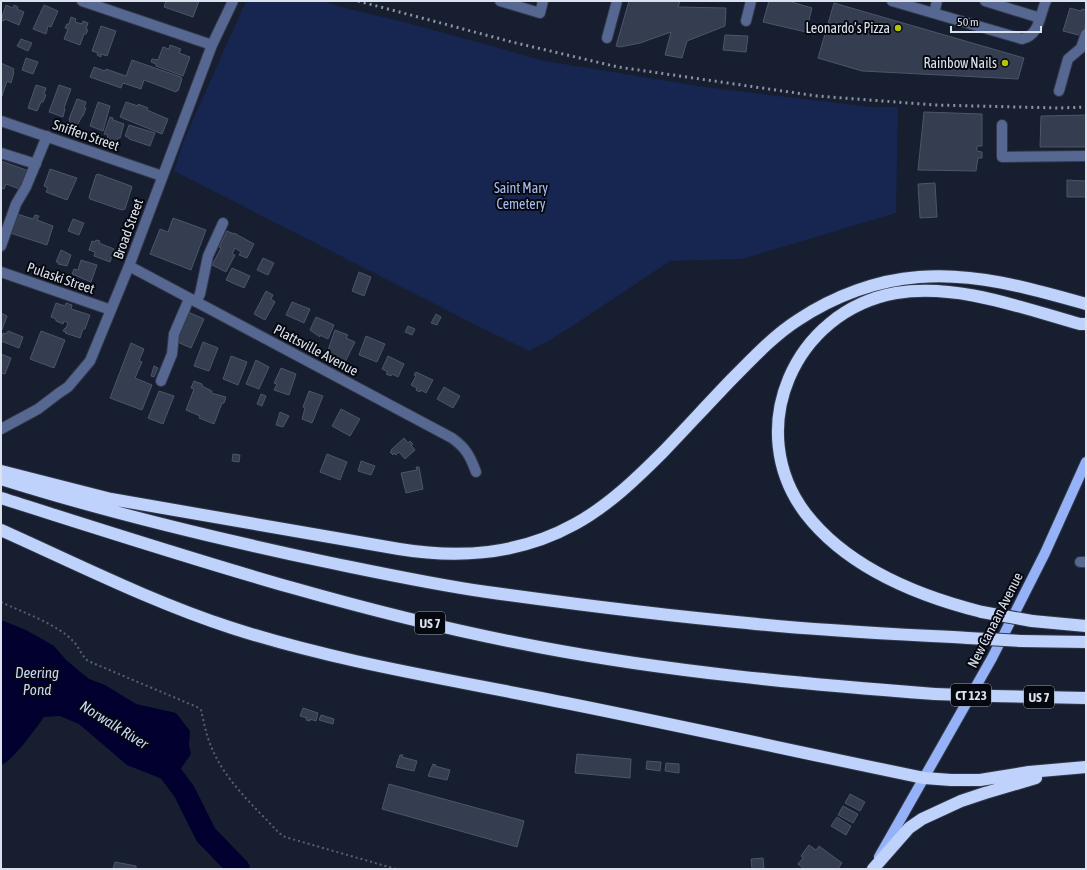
<svg xmlns="http://www.w3.org/2000/svg" width="1087" height="870" viewBox="0 0 1087 870" font-family="'Asap Condensed',sans-serif">
  <style>
    .green { fill: #172551 }
    .water { fill: #01002f }
    .lines { fill: none; stroke-linecap: round; stroke-linejoin: round }
    .river { stroke: #01002f; stroke-width: 22 }
    .building { fill: #353d51; stroke: #4c5569 }
    .minor-casing { stroke: #32394a; stroke-width: 12 }
    .major-casing { stroke: #32394a; stroke-width: 12 }
    .highway-casing { stroke: #32394a; stroke-width: 14 }
    .path { stroke: #59606f; stroke-width: 2; stroke-dasharray: 2 3; stroke-linecap: butt }
    .minor { stroke: #566791; stroke-width: 10 }
    .major { stroke: #95b2f8; stroke-width: 10 }
    .highway { stroke: #bfd2fc; stroke-width: 12 }
    .rail { stroke: #8c93a1; stroke-width: 3; stroke-dasharray: 2 4; stroke-linecap: butt }
    .highway-bridge-casing { stroke: #32394a; stroke-width: 14; stroke-linecap: butt }
    .highway-bridge { stroke: #bfd2fc; stroke-width: 12 }
    .poi-dot { fill: #b1c500; stroke: #060810; stroke-width: 1.5 }
    .labels { text-anchor: middle; stroke-width: 4; stroke-linejoin: round; paint-order: stroke }
    .shield { fill: #060810; stroke: #9ba0ab; stroke-width: 1 }
    .shield-label { font-size: 13px; font-weight: bold; fill: #dbe1ed }
    .poi-label { font-size: 14px; fill: #dbe1ed; stroke: #060810; text-anchor: end }
    .street-label { font-size: 14px; fill: #dbe1ed; stroke: #060810 }
    .park-label { font-size: 14px; fill: #a8bef0; stroke: #060810 }
    .water-label { font-size: 15px; font-style: italic; fill: #c6d5f7; stroke: #060810 }
  </style>
  <rect width="100%" height="100%" fill="#161e2f"/>
  <!-- green -->
  <path class="green" d="M246,1h77l22,7 63,15 137,38 160,26 98,12 70,8h25l-2,106 -154,46 -72,2 -96,64 -26,16 -19,10 -59,-29 -296,-151 9,-29z"/>
  <!-- water -->
  <path class="water" d="M1,620l25,10 28,16 12,14 23,19 16,6 31,19 40,9 14,18 -1,14 2,9 -11,16 3,8 1,13 -9,1 -10,-12 -38,-15 -48,-41 -19,-8 -16,1c-8,11 -31,44 -43,48z"/>
  <g class="lines">
    <!-- river -->
    <path class="river" d="M166,767l18,24 22,44 33,34"/>
  </g>
  <!-- building -->
  <path class="building" d="M166,1h33l-6,16 -29,-10z
    M629,1h51l-2,6 48,1 -1,18 -38,15 -5,17 -17,-3 6,-23 -31,11 -20,4 -4,-1z
    M769,1h19l24,7 -6,24 -43,-10z
    M834,3l190,55 -6,21 -156,-8 -44,-13z
    M6,5l7,3 1,-3 4,2 -1,2 7,3 -5,13 -14,-6 -1,2 -3,-1z
    M44,5l14,6 -7,16 -3,-1 -2,8 -13,-5z
    M1070,8l11,3 1,-2 4,1v13l-4,13 -19,-5z
    M71,17l5,2 -1,3 7,2 1,-3 5,2 -2,6 2,1 -2,4h-2l-4,11 -16,-6 4,-10 -3,-1 2,-4h2z
    M101,26l15,5 -9,25 -6,-2v3l-4,-2 1,-2 -6,-2z
    M725,35l23,1 -2,16 -23,-2z
    M21,39l11,4 -4,8 -11,-5z
    M170,45l11,4 -2,4 11,4 -7,19 -27,-10v-2l-5,-2 1,-3 6,1 5,-13 6,2z
    M26,58l12,4 -5,12 -11,-4z
    M132,60l49,17 1,2 -4,12 -1,-1 -1,2 -32,-12 -3,9 -18,-6 -2,5 -31,-11 4,-10 11,4 1,-2 20,7z
    M1,63l13,6 -1,2 1,1 -3,11 -4,-2 -5,15z
    M36,85l10,3 -2,6 2,1 -3,7h-2l-4,9 -9,-3z
    M59,85l12,4 -7,19 1,1 -2,8 -14,-5z
    M77,99l9,3 -2,6h2l-3,8h-1l-5,10 -8,-3 1,-3 -1,-1z
    M98,102l12,4 -7,25 -13,-5z
    M126,102l12,4v-2l10,4 -1,2 21,9 -6,15 -42,-17z
    M924,112l58,2v32h-5v5l5,1v6h-4l-2,13 -58,-1z
    M1086,115v32h-46l1,-31z
    M110,117l3,1v2l11,4 -4,14h-2l-1,4 -10,-3 1,-4 -4,-1z
    M129,125l26,8 -5,13 -21,-7v-1l-4,-2z
    M1,161l28,10 -7,19 -16,-6 -2,5 -3,-1z
    M50,169l27,9 -10,22 -21,-8 2,-4 -4,-2z
    M98,174l33,12 1,1 -7,22 -3,1 -32,-11 -1,-2 7,-22z
    M1067,180l19,1v16h-19z
    M935,183l2,34 -17,1 -2,-34z
    M17,214l16,5 2,-4 4,1 -2,4 16,6 -6,19 -37,-12z
    M173,218l33,12 -15,40 -41,-16 10,-25 8,3z
    M73,219l11,4 -5,12 -11,-4z
    M227,231l7,3v-1l20,11 -7,14 -8,-3 2,-3 -6,-4 -3,6 3,1 -9,17 -14,-7 9,-17 -2,-1z
    M96,240l4,1 -1,2 15,6 -4,13 -16,-6 1,-4 -6,-2 3,-9 3,1z
    M61,250l10,5 -4,11 -9,-2 1,-2h-3z
    M263,258l11,5 -6,12 -11,-5z
    M81,260l16,5 -6,17 -19,-8 2,-5 4,1z
    M232,268l18,8 -6,12 -18,-8z
    M359,272l12,5 -7,19 -12,-5z
    M266,291l7,4 -2,4 4,3 -10,18 -11,-6z
    M292,302l18,7 -6,14 -18,-8z
    M56,303l9,3 1,-3 6,2 -1,4 19,6 -5,14h-2l-3,9 -15,-5 1,-1 -3,-1 2,-3h1l2,-5 -4,-2 -1,3 -7,-3v-2l-5,-2z
    M188,312l16,7 -13,29 -16,-7z
    M1,313l6,3 -5,14 -1,-1z
    M436,314l5,3 -4,8 -6,-2z
    M316,317l18,8 -6,14 -8,-4v2l-10,-7z
    M408,326l7,3 -3,6 -7,-3z
    M335,330l13,5 -2,3 9,4 -10,20 -18,-9z
    M8,331l15,6 -4,11 -18,-7 2,-8 3,1z
    M41,331l24,9 -11,28 -24,-9z
    M366,336l19,8 -8,18 -18,-7z
    M203,342l15,6 -9,23 -15,-5z
    M131,343l13,6 -5,12 3,1 -7,16 17,7 -10,25 -32,-12z
    M1,354l10,4 -6,16 -4,-1z
    M231,356l16,6 -9,23 -15,-6z
    M388,356l16,8 -6,13 -6,-3 -1,2 -5,-2 2,-2 -6,-3z
    M256,360l13,7 -10,22 -13,-5z
    M154,366l4,2 -4,9 -3,-1z
    M281,368l15,6 -7,21 -15,-5 3,-6 -3,-1z
    M416,372l17,8 -7,13 -5,-3 -1,2 -4,-2 1,-2 -6,-3 5,-9 -2,-1z
    M194,381l8,3v2l10,5 -1,2 15,4 -2,6h-2l-8,21 -15,-6 1,-2 -14,-6 8,-21 -3,-1z
    M444,387l16,9 -7,12 -16,-9z
    M159,391l15,5 -11,28 -15,-6z
    M309,391l14,5 -11,27 -10,-4 3,-11 -2,-1z
    M261,394l5,2 -4,10 -5,-2z
    M341,409l19,10 -10,17 -18,-10z
    M280,412l9,4 -6,11 -7,-2z
    M404,438l4,5 2,-2 3,3 -2,1 4,5 -10,9 -6,-7 -3,3 -2,-2 -1,2 -3,-3 2,-1 -1,-1z
    M233,454l7,1 -1,7 -7,-1z
    M327,454l20,8 -7,18 -20,-8z
    M361,461l14,5 -4,9 -13,-4z
    M416,467h3l4,22 -17,4 -5,-20 16,-3z
    M303,708l15,5 -2,8 -6,-2v2l-4,-1 1,-2 -7,-2z
    M321,715l13,4 -1,5 -14,-4z
    M577,754l54,5 -1,19 -55,-5z
    M400,755h3l-1,2 15,4 -3,10 -18,-4z
    M647,761l14,1 -1,9 -14,-2z
    M666,763l13,1v9l-14,-2z
    M433,764l3,1 -1,1 15,4 -3,10 -19,-4z
    M389,784l135,37 -7,26 -135,-38z
    M850,794l15,8 -5,9 -15,-8z
    M843,806l15,8 -5,9 -15,-8z
    M837,817l14,9 -5,9 -15,-9z
    M809,845l7,5 3,-4 23,17 -4,6h-34l-6,-5 5,-6 -2,-2z
    M763,858l1,11h-12l-1,-10z
    M115,862l21,4v3h-23z"/>
  <g class="lines">
    <!-- minor casing -->
    <g class="minor-casing">
      <path id="minor" d="M82,1l130,44
        M500,1l40,12 3,-12
        M892,1l130,38c18,-4 17,-23 24,-38
        M985,1l55,17
        M934,13l3,-12
        M746,21l5,-20
        M607,38l10,-37
        M1059,91l9,-32 13,-11 5,-14
        M1,121l161,55
        M1002,125v32l84,-1
        M1,153l35,11
        M1,246l15,-42 10,-17 21,-51
        M129,266l323,172c14,10 18,18 24,34
        M1,272l110,38
        M196,302l4,-8 8,-38 15,-33
        M161,381l11,-27 2,-20 15,-35
        M1,429l37,-20 21,-16 9,-6 22,-26 39,-95 83,-221 21,-44
        M1080,562h6"/>
    </g>
    <!-- major casing -->
    <g class="major-casing">
      <path id="major" d="M879,857l113,-199 53,-105 41,-91"/>
    </g>
    <!-- highway casing -->
    <g class="highway-casing">
      <path id="highway" d="M1,471l110,28 288,50c61,10 120,6 176,-25 33,-18 61,-45 88,-72 23,-24 45,-48 68,-72 21,-21 42,-44 67,-60 36,-24 79,-40 121,-43 56,-5 114,12 167,27
        M1,479c105,33 213,59 321,82 54,11 109,23 165,31 86,12 173,23 260,31 73,8 147,11 221,15
        M1,498c177,56 355,115 538,149 131,25 263,37 396,47
        M1,530c76,34 151,72 231,98 102,33 209,50 314,71 127,25 252,53 378,79l27,2h29l49,-8 57,-5
        M982,612c-64,-16 -134,-44 -176,-98 -64,-84 -12,-203 90,-221 61,-10 126,15 184,31h6
        M1032,621l54,5
        M1021,641l65,1
        M992,696l94,2
        M873,869l36,-41 13,-9 39,-18 24,-8 51,-15"/>
    </g>
    <!-- path -->
    <path class="path" d="M1,602c21,10 56,22 72,39 6,6 8,14 15,20l109,46 4,3c3,12 5,25 10,36 13,34 44,61 68,87l6,4 111,32"/>
    <!-- minor -->
    <use href="#minor" class="minor"/>
    <!-- major -->
    <use href="#major" class="major"/>
    <!-- highway -->
    <use href="#highway" class="highway"/>
    <!-- rail -->
    <path class="rail" d="M358,1l154,41 106,25 199,29 118,9 124,3 27,-1"/>
    <!-- highway-bridge casing -->
    <g class="highway-bridge-casing">
      <path id="highway-bridge" d="M982,612l50,9
        M968,638l53,3
        M935,694l57,2"/>
    </g>
    <!-- highway-bridge -->
    <use href="#highway-bridge" class="highway-bridge"/>
  </g>
  <!-- markers -->
  <g class="poi-dot">
    <circle cx="898" cy="28" r="4"/>
    <circle cx="1005" cy="63" r="4"/>
  </g>
  <g class="labels">
    <!-- shield labels -->
    <g class="shield">
      <rect x="415" y="612" width="30" height="22" rx="3"/>
      <rect x="951" y="684" width="40" height="22" rx="3"/>
      <rect x="1024" y="686" width="30" height="22" rx="3"/>
    </g>
    <g class="shield-label">
      <text x="430" y="628">US 7</text>
      <text x="971" y="700">CT 123</text>
      <text x="1039" y="702">US 7</text>
    </g>
    <!-- poi labels -->
    <g class="poi-label">
      <text x="890" y="33">Leonardo’s Pizza</text>
      <text x="997" y="68">Rainbow Nails</text>
    </g>
    <!-- street labels -->
    <g class="street-label">
      <text transform="translate(86 135) rotate(19)" y="5">Sniffen Street</text>
      <text transform="translate(128 229) rotate(-70)" y="5">Broad Street</text>
      <text transform="translate(61 278) rotate(19)" y="5">Pulaski Street</text>
      <text transform="translate(316 350) rotate(28)" y="5">Plattsville Avenue</text>
      <text transform="translate(995 620) rotate(-63)" y="5">New Canaan Avenue</text>
    </g>
    <!-- park labels -->
    <g class="park-label">
      <text x="521" y="193">Saint Mary<tspan x="521" dy="16">Cemetery</tspan></text>
    </g>
    <!-- water labels -->
    <g class="water-label">
      <text x="37" y="678">Deering<tspan x="37" dy="17">Pond</tspan></text>
      <text transform="translate(114 725) rotate(32)" y="5">Norwalk River</text>
    </g>
  </g>
  <!-- border -->
  <rect width="1087" height="870" fill="none" stroke="#dbe1ed" stroke-width="4"/>
  <!-- scale -->
  <path d="M951 26v6h90v-6" fill="none" stroke="#dbe1ed" stroke-width="2"/>
  <text x="957" y="26" font-size="12" fill="#dbe1ed" stroke="#060810" stroke-width="3" paint-order="stroke">50 m</text>
</svg>
